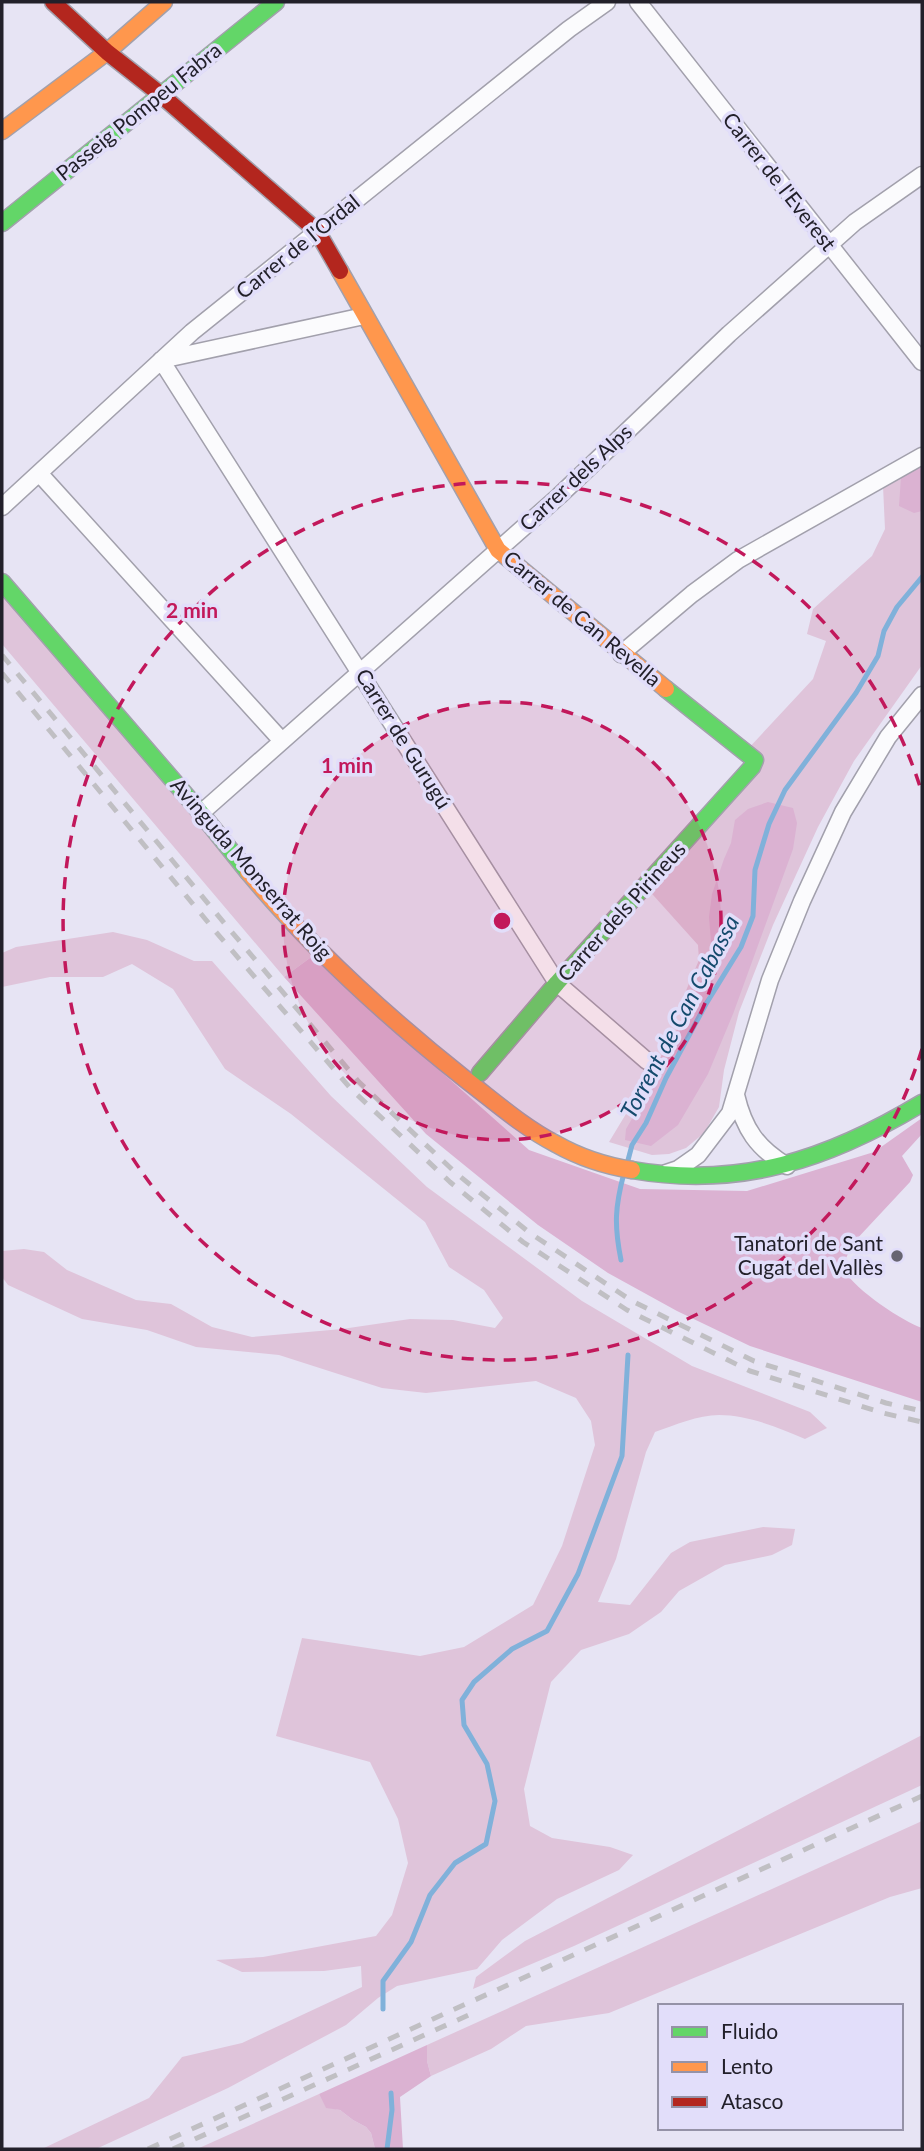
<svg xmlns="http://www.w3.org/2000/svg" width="924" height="2151" viewBox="0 0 924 2151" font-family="Lato,sans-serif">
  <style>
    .green { fill: #dfc4da }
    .forest { fill: #dbb2d2 }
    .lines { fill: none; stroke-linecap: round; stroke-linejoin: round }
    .stream { stroke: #80b1da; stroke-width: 5 }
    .street-casing { stroke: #a2a0ac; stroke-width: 19 }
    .fast-casing { stroke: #a2a0ac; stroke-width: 19 }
    .slow-casing { stroke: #a2a0ac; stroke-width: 19 }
    .jam-casing { stroke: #a2a0ac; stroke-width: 19 }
    .street { stroke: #fbfbfd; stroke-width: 16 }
    .fast { stroke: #63d668; stroke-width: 16 }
    .slow { stroke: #ff974d; stroke-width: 16 }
    .jam { stroke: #b3261e; stroke-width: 16 }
    .rail { stroke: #c0bfc3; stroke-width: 5; stroke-dasharray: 12 12; stroke-linecap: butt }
    .ring { fill: none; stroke: #c2185b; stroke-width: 3.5; stroke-dasharray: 12 9 }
    .poi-dot { fill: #676571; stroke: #e2defa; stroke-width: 2.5 }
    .labels { text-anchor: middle; stroke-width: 7; stroke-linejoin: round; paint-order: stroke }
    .street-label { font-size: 21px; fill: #22202a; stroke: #e2defa }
    .poi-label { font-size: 21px; fill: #22202a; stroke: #e2defa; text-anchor: end }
    .water-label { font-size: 23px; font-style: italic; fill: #144a6d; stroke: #e2defa }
    .centre { fill: #c2185b; stroke: #e2defa; stroke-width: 3.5 }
    .ring-label { font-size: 21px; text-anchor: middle; font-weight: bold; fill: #c2185b; stroke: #e2defa; stroke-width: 7; stroke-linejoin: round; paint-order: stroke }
  </style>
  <rect width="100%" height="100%" fill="#e7e4f4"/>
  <!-- green -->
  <path class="green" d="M922,457v208l-68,96 -36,66 -45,98 -34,87 -15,58 -5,37 -15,26 -18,15 -17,6 -17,1 -43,-13 84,-139 -8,-10 14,-33 -1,-15 -53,-59 107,-119 -6,-16 67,-72 13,-38 -19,-7 6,-25 59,-53 13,-27 -2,-43z
    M2,593l312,362 -30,22 -282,-333z
    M113,932l34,8 47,21h18l119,135 96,91 155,114 110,65 118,46 17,16 -22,11c-25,-11 -57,-24 -86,-24 -21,0 -44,10 -64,17l-9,20 -30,107 -18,43 32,3 41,-52 19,-11 73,-15 32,2 -3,16 -20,10 -47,10 -46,26 -18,21 -32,22 -48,16 -30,32 -27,107 6,37 22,12 58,9 23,8 -14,15 -62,29 -55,41 -25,29 -80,17 -19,12 -32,27 -118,63 -132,61h-54l107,-51 33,-41 60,-14 120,-56 -1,-21 -37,5 -82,1 -26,-12 47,-3 113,-21 16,-21 16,-52 -10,-44 -28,-57 -94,-26 26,-98 118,18 44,-9 69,-42 29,-59 33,-101 -4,-24 -15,-23 -40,-17 -110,12 -44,-5 -103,-33 -83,-8 -49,-17 -65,-11 -74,-34 -6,-8v-26l22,-2 20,3 23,18 69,30 35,4 41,23 40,10 90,-8 68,-10 43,1 42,8 8,-10 -19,-28 -35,-23 -24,-45 -134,-108 -66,-45 -52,-80 -41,-25 -29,13h-53l-48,10v-34l14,-6z
    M922,1735v50l-348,161 -101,43 3,-12 49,-36z
    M922,1821v67l-32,9 -281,116 -83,13 -35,23 -60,27 -4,-15v-16z
    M319,2094l7,13 14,3 13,10 13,7 5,6 4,16h-178z"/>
  <!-- forest -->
  <path class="forest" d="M922,461v50l-8,2 -15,-7 2,-29z
    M768,802l25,6 4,15 -4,26 -60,165 -25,60 -30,51 -27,21 -26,-6 1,-11 44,-75 42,-100 -3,-37 3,-23 12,-35 7,-16 4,-23 13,-11z
    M314,955l13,15 202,180 111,39 107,2 127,-39 48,-34v16l-20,22 11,19 -3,7 -56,60 -12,24c7,20 60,55 80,62v74l-172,-56 -73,-35 -69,-38 -70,-48 -112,-91 -142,-157z
    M427,2045v16l4,15 -31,21 3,52h-28l-4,-16 -5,-6 -13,-7 -13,-10 -14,-2 -7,-14z"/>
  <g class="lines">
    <!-- stream -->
    <path class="stream" d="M627,1164l5,-19 14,-22 20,-45 40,-74 35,-57 12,-31 2,-46 14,-46 16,-34 71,-97 22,-37 6,-25 13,-24 25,-30
      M621,1260c-7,-35 -6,-53 3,-87
      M383,2009v-28l28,-39 19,-47 25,-32 31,-19 9,-43 -8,-37 -23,-39 -2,-25 12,-18 38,-33 35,-18 31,-57 44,-118 6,-101
      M387,2149l5,-39 -1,-17"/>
    <!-- street casing -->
    <g class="street-casing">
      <path id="street" d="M638,2l284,360
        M364,316l-203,44 396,623 90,78
        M39,473l243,268
        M2,507l190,-175 377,-303 38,-27
        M621,654l71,-60 46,-34 184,-104
        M201,813l358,-317 170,-162 126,-112 67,-47
        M736,1095c8,34 21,53 51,71
        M666,1173l12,-4 20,-14 32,-42 40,-133 32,-79 41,-89 45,-75 34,-42"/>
    </g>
    <!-- fast casing -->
    <g class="fast-casing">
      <path id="fast" d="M2,223l274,-221
        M2,582l194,225 52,65
        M480,1073l77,-90 195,-216 3,-7 -89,-71
        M632,1170c109,19 197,-11 290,-67"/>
    </g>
    <!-- slow casing -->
    <g class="slow-casing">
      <path id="slow" d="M2,131l105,-79 57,-50
        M340,271l158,279 168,139
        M248,872c64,77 139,145 217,207 30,23 58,48 91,65 23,13 51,22 76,26"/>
    </g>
    <!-- jam casing -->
    <g class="jam-casing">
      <path id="jam" d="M53,2l54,50 53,42 157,137 23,40"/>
    </g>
    <!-- street -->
    <use href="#street" class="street"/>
    <!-- fast -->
    <use href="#fast" class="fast"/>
    <!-- slow -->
    <use href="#slow" class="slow"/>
    <!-- jam -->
    <use href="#jam" class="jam"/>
    <!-- rail -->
    <path class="rail" d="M2,655l223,269 134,158 98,92 73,59 102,68 122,60 132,42 36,8
      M2,673l214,259 135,157 99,93 73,60 104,68 123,61 133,42 39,9
      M148,2149l774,-353
      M173,2149l300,-136"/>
  </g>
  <!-- distance rings -->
  <circle cx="502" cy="921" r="219" fill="#c2185b" fill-opacity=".12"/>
  <g class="ring">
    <circle cx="502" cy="921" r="219"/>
    <path d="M922 1049A439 439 0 1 1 922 793"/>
  </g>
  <!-- markers -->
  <circle class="poi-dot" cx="897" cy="1256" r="7"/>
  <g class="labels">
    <!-- street labels -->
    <g class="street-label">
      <text transform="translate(139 112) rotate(-39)" y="7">Passeig Pompeu Fabra</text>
      <text transform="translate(779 182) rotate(52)" y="7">Carrer de l'Everest</text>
      <text transform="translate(298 247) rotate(-39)" y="7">Carrer de l'Ordal</text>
      <text transform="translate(576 478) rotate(-43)" y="7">Carrer dels Alps</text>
      <text transform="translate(582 619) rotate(40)" y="7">Carrer de Can Revella</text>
      <text transform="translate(403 739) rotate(58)" y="7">Carrer de Gurugú</text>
      <text transform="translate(251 869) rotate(49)" y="7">Avinguda Monserrat Roig</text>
      <text transform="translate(622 912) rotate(-48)" y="7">Carrer dels Pirineus</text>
    </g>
    <!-- poi labels -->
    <g class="poi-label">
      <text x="883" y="1251">Tanatori de Sant<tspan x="883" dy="24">Cugat del Vallès</tspan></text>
    </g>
    <!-- water labels -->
    <g class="water-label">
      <text transform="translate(680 1017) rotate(-62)" y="8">Torrent de Can Cabassa</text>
    </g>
  </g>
  <circle cx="502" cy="921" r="10" class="centre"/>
  <g class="ring-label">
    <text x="192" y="618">2 min</text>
    <text x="347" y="773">1 min</text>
  </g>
  <!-- border -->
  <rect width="924" height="2151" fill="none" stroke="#22202a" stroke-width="7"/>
  <!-- legend -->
  <rect x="658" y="2004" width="245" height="126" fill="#e2defa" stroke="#9592a7" stroke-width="2"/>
  <rect x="672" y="2027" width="35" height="10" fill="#63d668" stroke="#9592a7" stroke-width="2"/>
  <text x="721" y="2039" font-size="21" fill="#22202a">Fluido</text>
  <rect x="672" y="2062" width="35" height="10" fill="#ff974d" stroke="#9592a7" stroke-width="2"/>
  <text x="721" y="2074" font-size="21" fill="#22202a">Lento</text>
  <rect x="672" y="2097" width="35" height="10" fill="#b3261e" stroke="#9592a7" stroke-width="2"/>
  <text x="721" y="2109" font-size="21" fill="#22202a">Atasco</text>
</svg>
